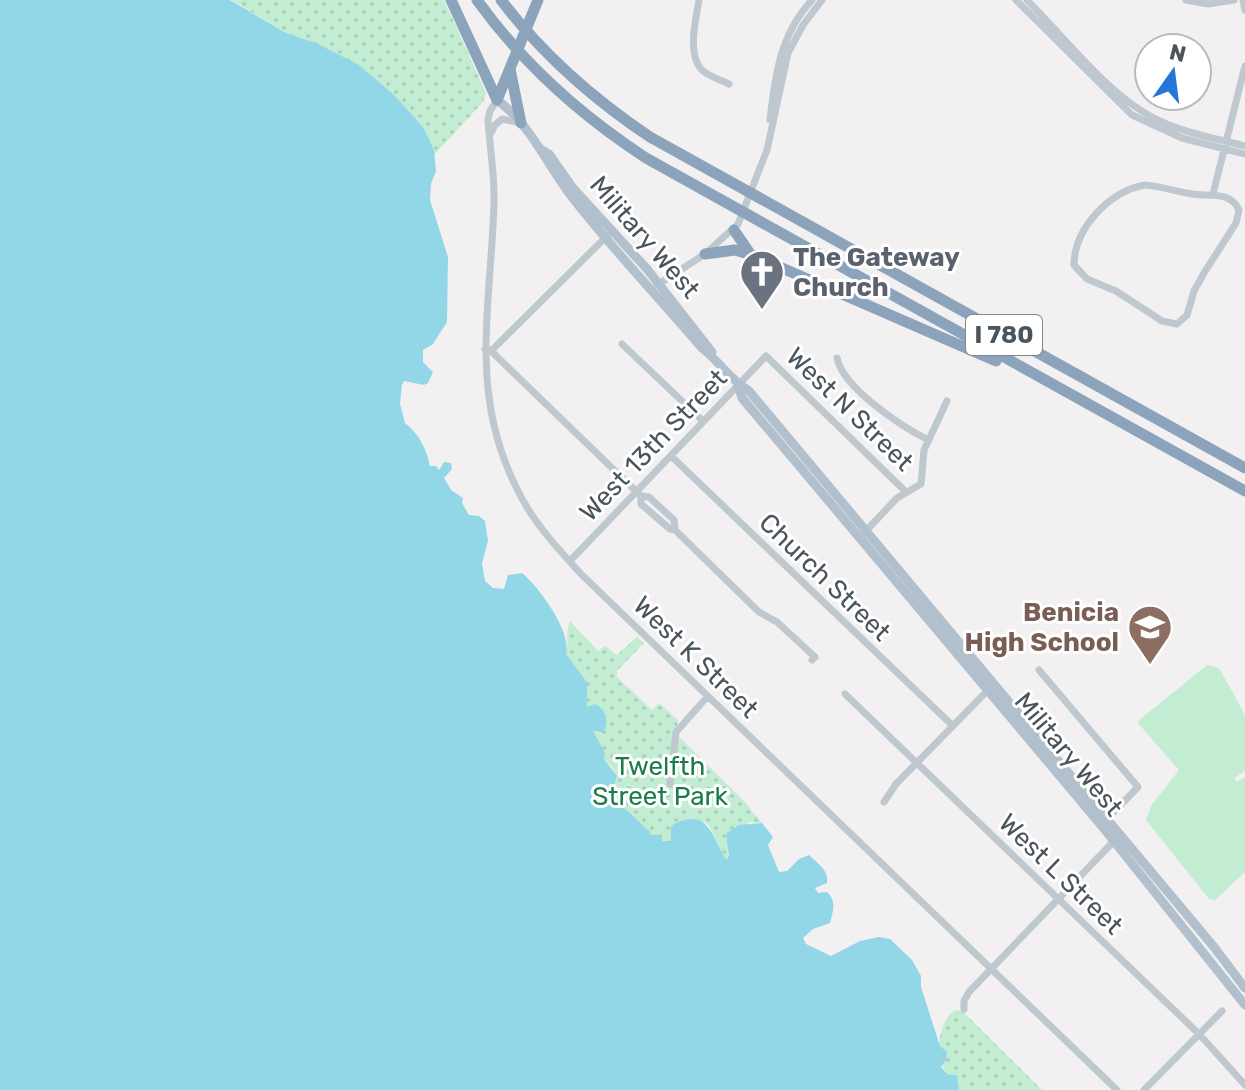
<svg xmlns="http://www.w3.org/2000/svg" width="1245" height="1090" viewBox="0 0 1245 1090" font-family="Rubik,sans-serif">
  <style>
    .grass { fill: #c2edd2 }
    .park { fill: url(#park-dots) }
    .water { fill: #92d7e7 }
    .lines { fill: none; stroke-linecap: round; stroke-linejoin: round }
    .minor { stroke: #bfc8ce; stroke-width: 7 }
    .major { stroke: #b2c0cd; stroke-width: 9 }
    .highway { stroke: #8ba4bc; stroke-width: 11 }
    .labels { text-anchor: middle; stroke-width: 6; stroke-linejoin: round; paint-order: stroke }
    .shield { fill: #fff; stroke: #80878e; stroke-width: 2 }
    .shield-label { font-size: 24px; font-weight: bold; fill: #49545d }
    .street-label { font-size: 26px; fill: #49545d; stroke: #fff }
    .worship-label { font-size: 26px; font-weight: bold; fill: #5b616d; stroke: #fff; text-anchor: start }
    .education-label { font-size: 26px; font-weight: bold; fill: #785e54; stroke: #fff; text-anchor: end }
    .park-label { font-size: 26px; fill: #1d7b4a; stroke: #fff }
  </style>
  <defs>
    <pattern id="park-dots" width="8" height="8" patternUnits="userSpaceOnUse" patternTransform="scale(2)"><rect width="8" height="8" fill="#c2edd2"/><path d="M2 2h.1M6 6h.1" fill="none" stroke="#a8cdb7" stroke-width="1.8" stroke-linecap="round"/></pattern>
  </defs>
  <rect width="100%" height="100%" fill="#f2f0f0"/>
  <!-- grass -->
  <path class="grass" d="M1207,665l12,3 26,47v56l-11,7 3,4 8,-5v95l-30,28 -6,-1 -63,-79 5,-14 28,-36 -42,-48z"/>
  <!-- park -->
  <path class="park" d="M232,0h212l42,93 -3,9 -49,53 -11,-28 -107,-84 -30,-10z
    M570,621l28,30 7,-5 12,9 20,-18 7,6 -27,28v6l35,33 7,-7 19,17 -2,12 3,5 64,63 19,23 -13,-1 -23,37 -18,-35 -17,-6 -11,3 -7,12 -1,8c-18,2 -36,-18 -47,-32 -5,-7 -6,-14 -13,-21 6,-14 3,-19 -8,-29l1,-6 -11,-15 -1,-7 4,-1 -11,-21 1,-27 -21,-28c3,-12 -1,-19 4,-33z
    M955,1010l7,1 80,79h-83l-2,-14 -9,-1c-14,-16 -11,-52 7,-65z"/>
  <!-- water -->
  <path class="water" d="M0,0h230l56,33 30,10 43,22 35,30 29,32 11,23 2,21 -5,13 -1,16 18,57 -1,65 -14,22 -10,6v12l10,10 -5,11 -4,2 -20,-4 -2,4 -2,19 5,19c13,10 21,24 25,43h6l3,4 5,-8 7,1 1,6 -8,9 7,12 12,8 -1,5 7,12 10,1 6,5 3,20 -6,22 3,18 8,7 11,1 4,-14 14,-2c17,14 50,59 44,81l21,28v25l8,-3c11,5 13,15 10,25l-3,3 -9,-1 12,22 -1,6 13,17 -4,12 6,7 3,11 28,26 1,3h9l3,6h8v-15c35,-21 40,8 55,33l3,-3 -3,-22 13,-9 23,-2 11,14 -5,8 11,27 8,-1 12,-12 10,-4c9,9 20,15 18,28l-12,5 3,5 9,-1c10,9 6,19 3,31l-17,6 -10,9 3,6 25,12 29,-15 19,-4 11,2 22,21 9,16v11l19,59 7,6 -1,8 -5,7 7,8h9l2,15h-959z"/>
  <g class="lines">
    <!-- minor -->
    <path class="minor" d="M699,0c-3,18 -12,53 2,69 6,7 20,11 28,15
      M1016,0l116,115 50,23 63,16
      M1027,0c36,36 79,92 123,116 29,16 63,22 95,30
      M1186,0l22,4 26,-4
      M1243,0l2,10
      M497,100l-7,11 -2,9c2,29 7,57 6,85 -4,112 -28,201 34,304 15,24 35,45 54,66l535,515
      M770,120c5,-44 10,-86 42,-120
      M491,133l4,-8 7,-6 19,4
      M1145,185c16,1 31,7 47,9 17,3 38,-4 47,16l-3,13 -32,50 -10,18 -7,24 -10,9 -15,-3 -46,-30 -29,-12 -13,-14c0,-37 36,-74 71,-80z
      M1213,194l32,-128
      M657,285l48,-31 33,-30 29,-74 21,-97 15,-28 19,-25
      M622,344l81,77
      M485,349l6,2 150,145 8,1 25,23 1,10
      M491,351l117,-116
      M837,358c6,30 64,68 91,82
      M671,456l282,270
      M641,496v8l29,25 5,1 84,82 18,10 38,35 -3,3
      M863,534l34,-36 24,-14 3,-34 23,-49
      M570,561l196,-205 139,135
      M1039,670l99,117 -33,34
      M845,694l354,340 46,51
      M670,784l6,-52 32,-36
      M884,802l12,-18 95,-97
      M964,1009v-8l5,-9 146,-152
      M1144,1090l78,-79"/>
    <!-- major -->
    <path class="major" d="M497,100c32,23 49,62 72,93 41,54 89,103 133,155 17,13 28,32 47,43l465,556 31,41
      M539,148l10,6 24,34 74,81 65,83
      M738,385l4,13 359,427 144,180"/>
    <!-- highway -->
    <path class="highway" d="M451,0l46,100
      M477,0c46,64 103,115 169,158l599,333
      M501,0c42,55 92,99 149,137l595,331
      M510,69l11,54
      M497,100l41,-100
      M734,230l17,25
      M705,254l30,-4 17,5 244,106"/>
  </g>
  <!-- icons -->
  <defs>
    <g id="church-pin" transform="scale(2.3)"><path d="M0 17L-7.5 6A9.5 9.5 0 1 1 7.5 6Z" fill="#6b7280" stroke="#fff"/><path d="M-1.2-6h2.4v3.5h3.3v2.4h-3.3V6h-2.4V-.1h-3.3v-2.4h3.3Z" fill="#fff"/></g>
    <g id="school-pin" transform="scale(2.3)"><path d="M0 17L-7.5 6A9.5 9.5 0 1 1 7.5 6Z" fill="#8d6e63" stroke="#fff"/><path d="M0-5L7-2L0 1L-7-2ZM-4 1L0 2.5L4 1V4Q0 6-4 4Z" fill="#fff"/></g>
  </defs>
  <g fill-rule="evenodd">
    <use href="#church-pin" x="762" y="272"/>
    <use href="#school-pin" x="1150" y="627"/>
  </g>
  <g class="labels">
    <!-- shield labels -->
    <rect class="shield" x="966" y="315" width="76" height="40" rx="6"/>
    <g class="shield-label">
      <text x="1004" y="343">I 780</text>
    </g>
    <!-- street labels -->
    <g class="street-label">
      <text transform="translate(645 237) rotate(49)" y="9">Military West</text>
      <text transform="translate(850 409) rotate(44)" y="9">West N Street</text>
      <text transform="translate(653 445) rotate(-46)" y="9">West 13th Street</text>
      <text transform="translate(825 577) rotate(44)" y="9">Church Street</text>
      <text transform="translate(696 657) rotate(44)" y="9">West K Street</text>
      <text transform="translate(1069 754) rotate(50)" y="9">Military West</text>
      <text transform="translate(1061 874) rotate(44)" y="9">West L Street</text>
    </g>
    <!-- worship labels -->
    <g class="worship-label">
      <text x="793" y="266">The Gateway<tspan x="793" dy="30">Church</tspan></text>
    </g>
    <!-- education labels -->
    <g class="education-label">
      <text x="1119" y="621">Benicia<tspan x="1119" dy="30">High School</tspan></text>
    </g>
    <!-- park labels -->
    <g class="park-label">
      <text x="660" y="775">Twelfth<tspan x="660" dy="30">Street Park</tspan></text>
    </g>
  </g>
  <!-- north arrow -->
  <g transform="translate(1173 72) rotate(14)"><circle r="38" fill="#ffffff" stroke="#b6bbbe" stroke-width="2"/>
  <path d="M0-6L14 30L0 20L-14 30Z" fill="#2477d8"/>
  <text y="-12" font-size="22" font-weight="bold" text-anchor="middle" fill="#49545d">N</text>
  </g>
</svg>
